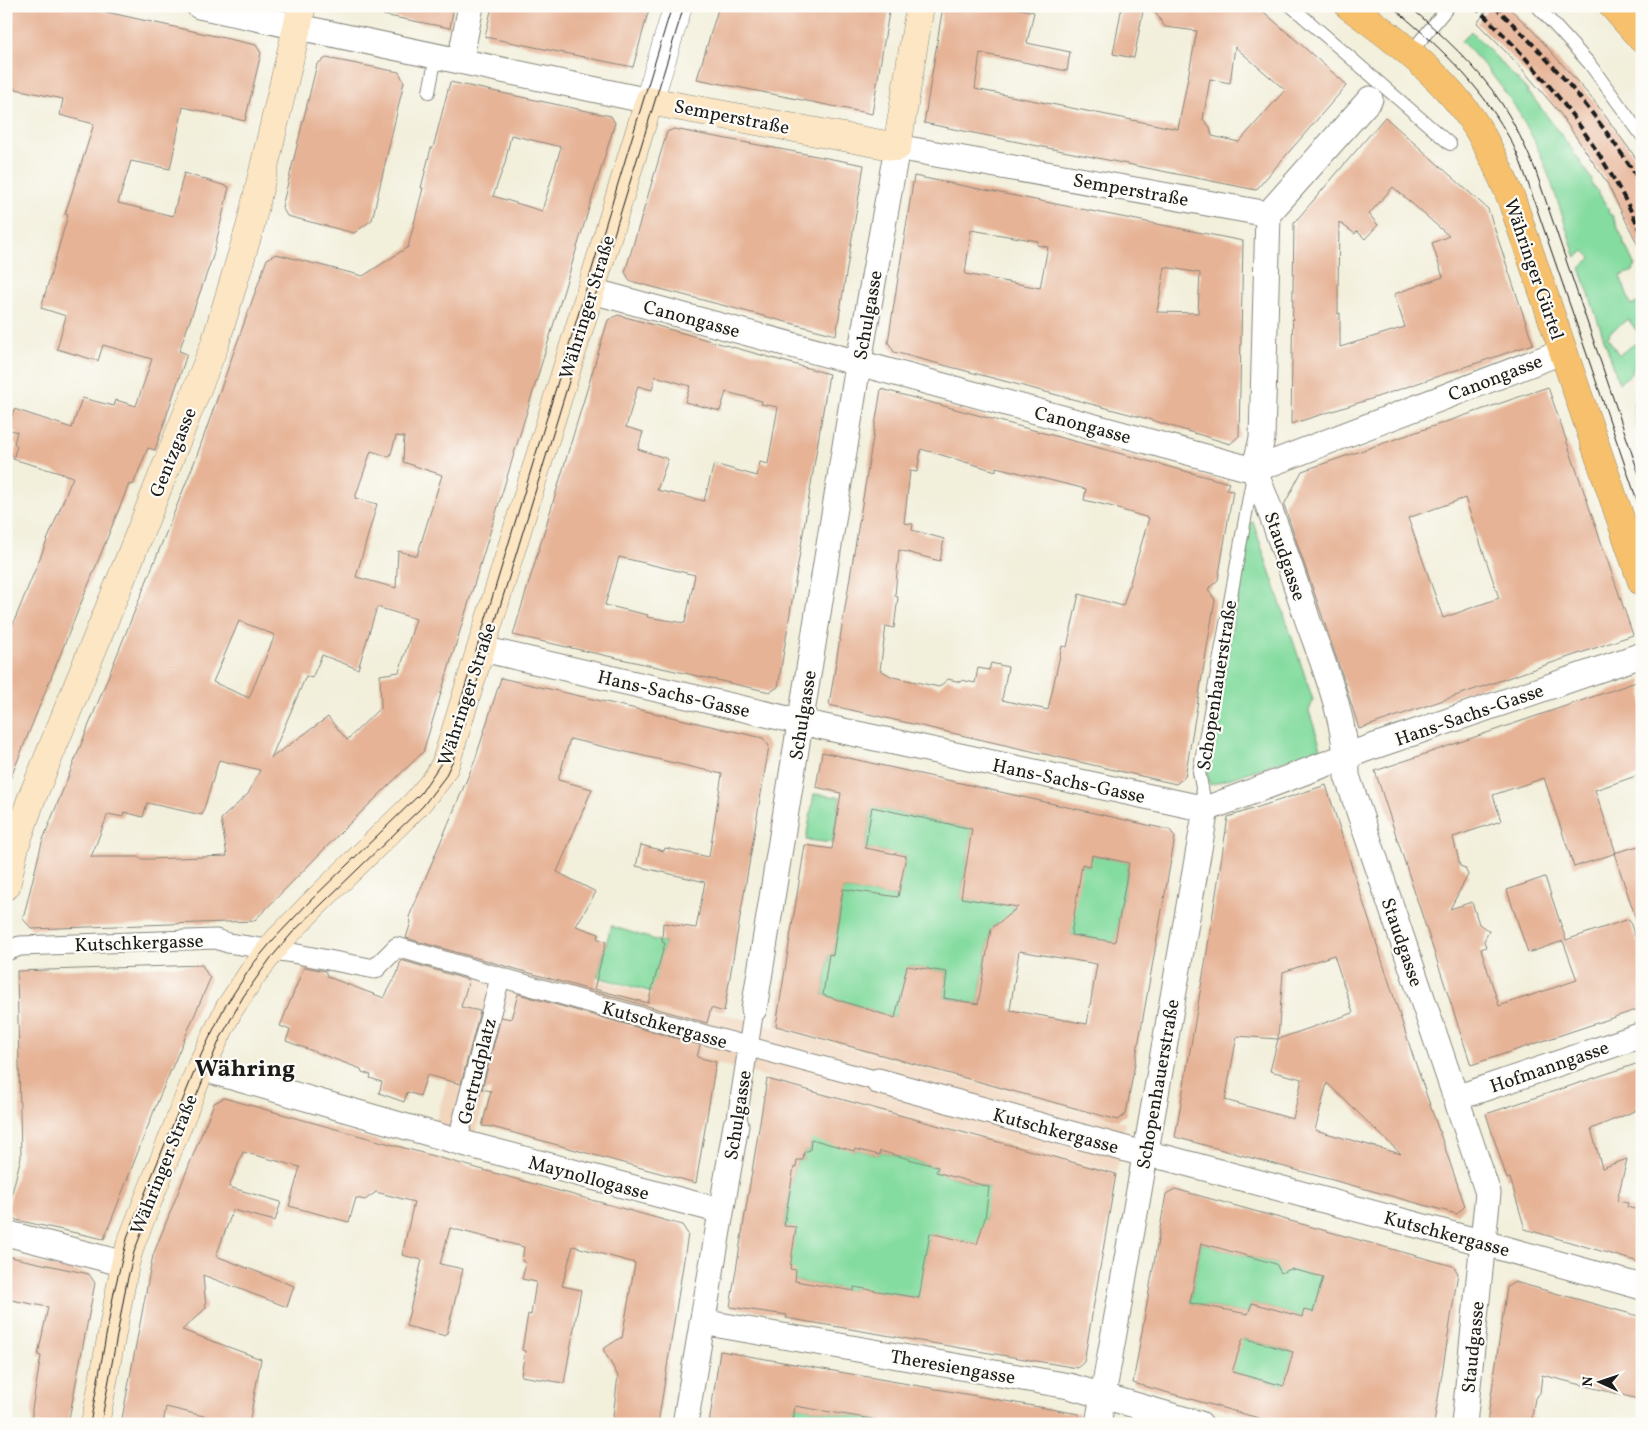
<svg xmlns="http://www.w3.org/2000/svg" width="1648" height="1430" viewBox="0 0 1648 1430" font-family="Vollkorn,serif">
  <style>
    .built { fill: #f1d5bd }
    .industrial { fill: #cec1ba }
    .green { fill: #85dca0; stroke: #507c5e }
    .building { fill: #e6b396; fill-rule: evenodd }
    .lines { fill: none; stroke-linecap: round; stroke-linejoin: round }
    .service-casing { stroke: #87867c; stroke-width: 14 }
    .pedestrian-casing { stroke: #87867c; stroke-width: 21 }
    .minor-casing { stroke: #87867c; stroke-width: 27 }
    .tertiary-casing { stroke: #87867c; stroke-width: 29 }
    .secondary-casing { stroke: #87867c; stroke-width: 29 }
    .primary-casing { stroke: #87867c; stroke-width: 29 }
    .service { stroke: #fff; stroke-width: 12 }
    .pedestrian { stroke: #fff; stroke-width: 19 }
    .minor { stroke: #fff; stroke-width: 25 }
    .tertiary { stroke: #fff; stroke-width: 28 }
    .secondary { stroke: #fce6c4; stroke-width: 28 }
    .primary { stroke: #f7c06c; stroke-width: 28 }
    .tram { stroke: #1c1c1c; stroke-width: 1 }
    .rail { stroke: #1c1c1c; stroke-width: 4; stroke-dasharray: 8 4; stroke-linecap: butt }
    .labels { text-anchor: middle; stroke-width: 4.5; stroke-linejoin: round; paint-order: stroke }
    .street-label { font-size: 19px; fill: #1c1c1c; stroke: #fdfcf7 }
    .district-label { font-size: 24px; font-weight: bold; fill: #1c1c1c; stroke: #fdfcf7 }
  </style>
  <rect width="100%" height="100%" fill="#fdfcf7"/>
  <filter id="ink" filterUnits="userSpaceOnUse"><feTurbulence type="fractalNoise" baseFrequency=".02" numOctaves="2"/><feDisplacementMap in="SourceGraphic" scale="10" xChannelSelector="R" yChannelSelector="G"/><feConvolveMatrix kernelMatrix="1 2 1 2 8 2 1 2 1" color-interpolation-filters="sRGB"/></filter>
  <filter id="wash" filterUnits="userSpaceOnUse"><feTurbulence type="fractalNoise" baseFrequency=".0096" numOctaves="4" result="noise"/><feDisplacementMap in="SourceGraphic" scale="20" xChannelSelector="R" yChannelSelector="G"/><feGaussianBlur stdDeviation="1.12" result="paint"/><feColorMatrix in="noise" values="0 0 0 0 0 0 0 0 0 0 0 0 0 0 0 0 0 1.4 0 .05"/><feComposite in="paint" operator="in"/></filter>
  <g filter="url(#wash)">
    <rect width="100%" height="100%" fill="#f2efdb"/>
    <!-- built -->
    <path class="built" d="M407,928l718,195 -9,49 -607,-165 -35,132 -40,-11 34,-119 -22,-21 -51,-16z"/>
    <!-- industrial -->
    <path class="industrial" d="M1642,380v68l-7,-21 -3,-21 4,-18z"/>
    <!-- green -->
    <path class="green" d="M1471,31l57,60 -1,2 4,2 43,57 -2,2 2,2 2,-1 16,25 -1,2 2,5h2l14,23 -1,1 1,3 3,1 12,26 -1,4h2l10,21 -2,5 -13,5 11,29 11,-4v37l-14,-19 -19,14 1,2 -3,2 12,18 17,-12 6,7v3l-12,22 -11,8 -39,-115 11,-10 -7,-7 -8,7c-13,-39 -24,-79 -41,-116 -19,-38 -43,-71 -74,-101z
      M1253,522l60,178 -4,11 12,37 -111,37 -3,-11 43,-251z
      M814,794l26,3 -7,46 -27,-3z
      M872,807l100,22 -11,69 54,8 -4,20 -15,-2 -5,5 -13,75 -34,-7 3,-25 -39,-6 -13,52 -72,-23 6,-41 4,1 10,-66 55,8 8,-41 -41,-8z
      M1038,854l51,12 3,-11 37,8 -18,103 -9,-26 -31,-5z
      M611,926l54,17 -13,49 -55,-15z
      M802,1132l52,19 1,-2 24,6 1,-4 57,16 -1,5 57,17 -8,29 -4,27 -51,-12 -10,65 -66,-10v3l-59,-10 -15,-13 15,-31 1,-9 -12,-2 10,-59h2l1,-7h6l1,-8 6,-2 1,-8z
      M1201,1243l111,31 13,-2 -12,40 -11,5 -50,-14 -4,11 -58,-11z
      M1241,1338l52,14 -9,34 -52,-14z
      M795,1406l82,14 -1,4h-83z"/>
    <g id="blocks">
      <!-- building -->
      <path class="building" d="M6,6h73l177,39 5,8 -16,68 -62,-14 -13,62 -39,-8 -13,42 55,13 11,-43 45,14 -16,69 -34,95 8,3 -32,96 -7,-2 -15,37 -4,-1 -122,303 -1,-146 67,-164 -60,-18 4,-13 -3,-3 3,-11 -9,-3 6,-20 58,19 10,-30 32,8 2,-6 20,6 16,-47 -49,-14 -5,16 -41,-12 9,-33 -25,-8 27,-93 -3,-1 29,-90 -34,-9 3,-16 -57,-12z
        M384,6h70l-4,22 -67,-13z
        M492,6h158l-17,61 -148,-30z
        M719,6h171l-18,108 -175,-35z
        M943,6h63l28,6 -7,31 43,9 -3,19 -87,-18 -5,36 203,40 19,-98 -32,-4 -14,-21h106l90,79 -91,105 -332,-67zM1235,47l50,43 -46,52 -27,-6 -2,-9 -7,-8 7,-40 20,4z
        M1122,6h22l-10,52 -21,-4z
        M1491,6h16l27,26 61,70 43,59 4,7v85l-36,-72 -47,-69 -44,-51 -38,-38z
        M326,58l73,14 5,10 -32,138 -18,13 -67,-17 -5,-9 35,-143z
        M450,82l161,34 4,7 -192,629 -78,76 -91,93 -222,8 -9,-10 19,-77 154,-384 71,-199 9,-5 87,22 45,-29 15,-59h-2l10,-40h2zM511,135l50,12 -19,64 -49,-15 12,-33zM396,436l8,1 -1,25 39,13 -25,81 -19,-5 -2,37 -40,-11 21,-73 -22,-6 16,-47 19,6zM377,607l39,12 -17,53 -19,3 1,32 -34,33 -19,-23 -57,41 35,-82 6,2 10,-23 36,14zM239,621l36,14 -26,63 -36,-16zM219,760l41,10 -12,24 -27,25 6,37 -76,3h-11v-2h-49l17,-43 15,3 1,-5 19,5 4,-14 55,12z
        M1385,117l103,92 45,135 -162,55 -80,25 3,-201zM1393,187l56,49 -17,7 11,34 -49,17 11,33 -65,20v-34l-2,1v-21l1,-71 16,12 2,-3 8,8 13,-14 -9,-11z
        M674,129l190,36 -28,170 -206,-54 -5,-9 42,-140z
        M914,176l329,65 -4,195 -9,8 -82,-25 -254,-67 -6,-10zM971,230l67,11 -1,4 11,2 -8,41 -75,-14zM1165,267l35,6 -2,40 -41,-1z
        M618,315l211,59 -51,313 -8,5 -257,-57 95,-315zM655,376l35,10 -5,16 35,9 6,-19 36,9 -1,3 17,3 -10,57 -8,-2 -3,14 -43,-12 -10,37 -47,-11 11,-31 -30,-10 5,-17 -17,-5 12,-41 14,4zM619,557l76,18 -10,48 -38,-6 1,-2 -43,-10z
        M1548,387l85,248 -274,94 -17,-55 -58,-169 18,-34zM1465,498l34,100 -56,20 -35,-100z
        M881,389l348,94 -3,7 7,1 -15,89 -10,9 7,11 -30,177 -9,7 -347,-79zM921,449l75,22v-4l90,22 -2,11 34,8v1l31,9 -26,88 -44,-12 -12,53 -5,-1 -14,64 -46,-10 6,-33 -17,-4 -2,7 -11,-2 -3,15 -13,-3 -1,2 -13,-3 -9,8 -46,-10 -13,-7 6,-44 8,2 4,-31 -3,-1 4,-46 41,11 4,-22 -32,-9 1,-6 -9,-1 6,-52 7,1z
        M501,678l262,60 6,8 -45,266 -13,-4 -4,15 -301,-85 5,-16 -2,-5 66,-157zM570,739l152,35 -13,83 -44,-9 -1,3 -23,-6 -5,21 69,16 -9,46 -33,-5 -1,19 3,1 -17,60 -54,-14 12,-47 -9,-4 2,-4 -23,-8 20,-34 -39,-20 35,-83 -34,-9z
        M1642,680v94l-47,16 21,63 -42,14 -30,-89 -51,17 8,26 -48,16 7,29 5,2 3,7 -18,34 22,-7 7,22 10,7 -5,10 2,6 -5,2 18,57 78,-26 -14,-39 -35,12 -21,-63 38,-13 21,63 63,-21 13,38v51l-171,57 -96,-294z
        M822,752l348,78 5,7 -49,277 -8,6 -342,-94 29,-181 27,4 9,-56 -25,-6zM872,807l100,22 -11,69 57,9 -27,22 -13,75 -34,-6 3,-26 -40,-6 -12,52 -72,-23 6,-41 4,1 10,-66 55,8 8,-41 -41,-8zM1092,855l37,8 -14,79 -44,-7 11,-71 8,2zM1019,951l78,13 -10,60 -77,-14z
        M1326,785l30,95 57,176 52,150 -8,8 -282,-77 31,-179 22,-141zM1334,955l19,58 -75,26 5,-67zM1237,1036l41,3 -8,32 32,8 -9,40 -68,-19zM1327,1083l74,71 -86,-24z
        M1642,845v80h-4l-24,-72z
        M401,960l68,20 -8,27 19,4 -19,73 -34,-9 -7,21 -13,-4 -3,10 -25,-9 3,-11 -12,-4 1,-3 -9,-3 -1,-3 -75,-28 4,-11 -10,-4 24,-59 21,4 3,6 56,21 13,-24z
        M202,965l8,14 -51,119 -55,141 -88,-19 -8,-11 13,-52 -4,-186z
        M518,994l182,51 -3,12 19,5 -20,121 -204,-56 -10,-1 9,-35 -9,-2 19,-72 10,2z
        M1642,1062v46l-51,21 11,39 25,-9 -10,42 11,2 -1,4 15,4v52l-117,-34 -15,-51 -3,1 -21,-65z
        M767,1079l349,95 -32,188 -7,6 -291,-50 1,-3 -57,-8zM811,1139l43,12 1,-2 24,6 1,-4 58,16 -2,5 53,15 -4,31 -8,26 -47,-11 -11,65 -65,-11v4l-59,-10 1,-11 -6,-1 6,-42 -12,-1 10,-59 2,1 1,-8h6l1,-8 6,-2z
        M224,1098l458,127 6,9 -30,190h-46l6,-48 -15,-27 17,-11h2l13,-75 -62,-17 -11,40 19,4 -17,93 -43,-7 4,-25 -3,-1 6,-36 3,1 5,-33 -14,-3 4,-16 -4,-2 2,-14 -74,-19 -10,36 23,5 -17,67 -40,-10 16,-66 -20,-5 12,-53 -38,-10 -11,8 -9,-2 -7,24 -60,-16 11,-39 -57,-15 -14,35 52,15 -6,19 -42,-11 -17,46 78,30 -7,21 -84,-32 3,33 -24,22 79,29 -12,65h-12l-71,-17 -3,17h-42l32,-169 61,-152z
        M1175,1189l278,77 5,7 -24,151h-154l-147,-41 33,-189zM1201,1243l75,21 5,9 10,-4 32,8 -10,35 -9,-2 -2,7 -50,-14 -4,11 -58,-11zM1243,1338l50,14 -9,34 -52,-14z
        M6,1256l83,18 6,9 -27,141h-36v-15l9,-53 -3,-1 10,-48 -42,-8z
        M1515,1282l127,35v83l-100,-25 -2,18 -5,5 -4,26h-44l20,-137z
        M720,1351l359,63 -1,10h-202l1,-4 -82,-14 -2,18h-84z"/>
    </g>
  </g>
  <g filter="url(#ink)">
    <use href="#blocks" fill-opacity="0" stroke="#87867c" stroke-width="1"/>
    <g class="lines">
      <!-- service casing -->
      <g class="service-casing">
        <path id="service" d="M1291,6l159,138
          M1537,6l52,57 53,73
          M1410,53l39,-47
          M429,92l7,-36
          M1206,809l-7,-37 54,-297"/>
      </g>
      <!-- pedestrian casing -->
      <g class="pedestrian-casing">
        <path id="pedestrian" d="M6,951l14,-5 196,-7 12,4 59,9 88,17 22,-22c159,47 320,92 481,134
          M736,1125l18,-116
          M457,1142l43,-164"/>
      </g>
      <!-- minor casing -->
      <g class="minor-casing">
        <path id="minor" d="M199,6l450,95
          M460,61l11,-55
          M592,291l662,179 310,-119
          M1254,470c21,49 37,100 54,151 18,50 39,101 39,155l141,417 -24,231
          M1254,470l8,-31 6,-225 102,-115
          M482,649l319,73 405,87 157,-59 279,-95
          M754,1009l102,-631 41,-231 371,67
          M201,1067l17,6 245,70 258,68
          M878,1081l266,73 23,4 317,85 158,44
          M1456,1098l186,-63
          M6,1233l119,31
          M702,1322l367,64 131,38
          M685,1424l51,-299
          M1098,1424l108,-615"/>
      </g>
      <!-- tertiary casing -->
      <g class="tertiary-casing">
        <path id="tertiary" d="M649,101l29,-95"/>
      </g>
      <!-- secondary casing -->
      <g class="secondary-casing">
        <path id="secondary" d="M6,886l9,-40 16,-46 100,-245 84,-211 35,-117 52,-221
          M95,1424l30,-160 6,-21 70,-176 28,-58 24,-36 26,-33 33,-34 104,-102 21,-25 8,-14 204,-664 248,46 23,-141"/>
      </g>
      <!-- primary casing -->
      <g class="primary-casing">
        <path id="primary" d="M1349,6c46,33 99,74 129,123 13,22 23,45 33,69l131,384
          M1613,6l29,33"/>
      </g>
      <!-- service -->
      <use href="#service" class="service"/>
      <!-- pedestrian -->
      <use href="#pedestrian" class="pedestrian"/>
      <!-- minor -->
      <use href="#minor" class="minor"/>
      <!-- tertiary -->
      <use href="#tertiary" class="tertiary"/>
      <!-- secondary -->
      <use href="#secondary" class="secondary"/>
      <!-- primary -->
      <use href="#primary" class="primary"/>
      <!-- tram -->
      <path class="tram" d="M1391,6c45,37 88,77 116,128 9,14 14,30 20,46l115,335
        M1409,6c33,29 68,60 93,98 13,20 23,42 33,65l107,314
        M90,1424l24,-132 14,-57 73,-180 23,-47 29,-44 20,-24 37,-39 111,-108 20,-30 7,-20 224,-737
        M101,1424l25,-138 8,-34 30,-78 56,-135 23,-42 27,-38 23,-27 130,-126 22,-29 8,-17 231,-754"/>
      <!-- rail -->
      <path class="rail" d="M1474,6c70,65 128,140 168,228
        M1494,6c57,53 107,113 148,179"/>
    </g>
  </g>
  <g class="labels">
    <!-- street labels -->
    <g class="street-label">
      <text transform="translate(732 116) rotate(11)" y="7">Semperstraße</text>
      <text transform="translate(1131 189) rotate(10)" y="7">Semperstraße</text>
      <text transform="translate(1535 269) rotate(71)" y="7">Währinger Gürtel</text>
      <text transform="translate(586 307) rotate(-73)" y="7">Währinger Straße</text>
      <text transform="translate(867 315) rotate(-80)" y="7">Schulgasse</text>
      <text transform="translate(692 318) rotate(15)" y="7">Canongasse</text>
      <text transform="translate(1495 377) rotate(-21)" y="7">Canongasse</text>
      <text transform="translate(1083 424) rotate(15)" y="7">Canongasse</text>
      <text transform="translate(172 452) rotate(-68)" y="7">Gentzgasse</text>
      <text transform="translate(1286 556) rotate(71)" y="7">Staudgasse</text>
      <text transform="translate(1216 685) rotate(-81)" y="7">Schopenhauerstraße</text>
      <text transform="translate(674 693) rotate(13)" y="7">Hans-Sachs-Gasse</text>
      <text transform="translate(466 694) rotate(-72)" y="7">Währinger Straße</text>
      <text transform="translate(1469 714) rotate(-19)" y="7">Hans-Sachs-Gasse</text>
      <text transform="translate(802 715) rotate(-81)" y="7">Schulgasse</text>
      <text transform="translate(1069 780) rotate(12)" y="7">Hans-Sachs-Gasse</text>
      <text transform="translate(139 942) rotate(-2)" y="7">Kutschkergasse</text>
      <text transform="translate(1403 942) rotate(71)" y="7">Staudgasse</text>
      <text transform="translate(665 1024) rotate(16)" y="7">Kutschkergasse</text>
      <text transform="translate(1549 1066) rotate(-19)" y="7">Hofmanngasse</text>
      <text transform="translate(476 1071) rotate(-76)" y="7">Gertrudplatz</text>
      <text transform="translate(1157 1084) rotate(-80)" y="7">Schopenhauerstraße</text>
      <text transform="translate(737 1115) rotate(-81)" y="7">Schulgasse</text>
      <text transform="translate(1056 1130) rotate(15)" y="7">Kutschkergasse</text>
      <text transform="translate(163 1164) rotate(-68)" y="7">Währinger Straße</text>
      <text transform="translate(589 1177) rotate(15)" y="7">Maynollogasse</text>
      <text transform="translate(1447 1233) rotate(15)" y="7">Kutschkergasse</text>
      <text transform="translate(1472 1347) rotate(-84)" y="7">Staudgasse</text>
      <text transform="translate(953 1366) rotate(10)" y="7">Theresiengasse</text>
    </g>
    <!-- district labels -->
    <g class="district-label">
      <text x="245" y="1076">Währing</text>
    </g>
  </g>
  <!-- margin -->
  <rect width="1648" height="1430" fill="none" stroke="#fdfcf7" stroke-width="25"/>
  <!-- north arrow -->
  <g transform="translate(1600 1382) rotate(273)" stroke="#fdfcf7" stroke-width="4" paint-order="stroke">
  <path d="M0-4L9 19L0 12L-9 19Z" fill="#1c1c1c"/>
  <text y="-8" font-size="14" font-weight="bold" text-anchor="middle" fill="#1c1c1c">N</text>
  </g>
</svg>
